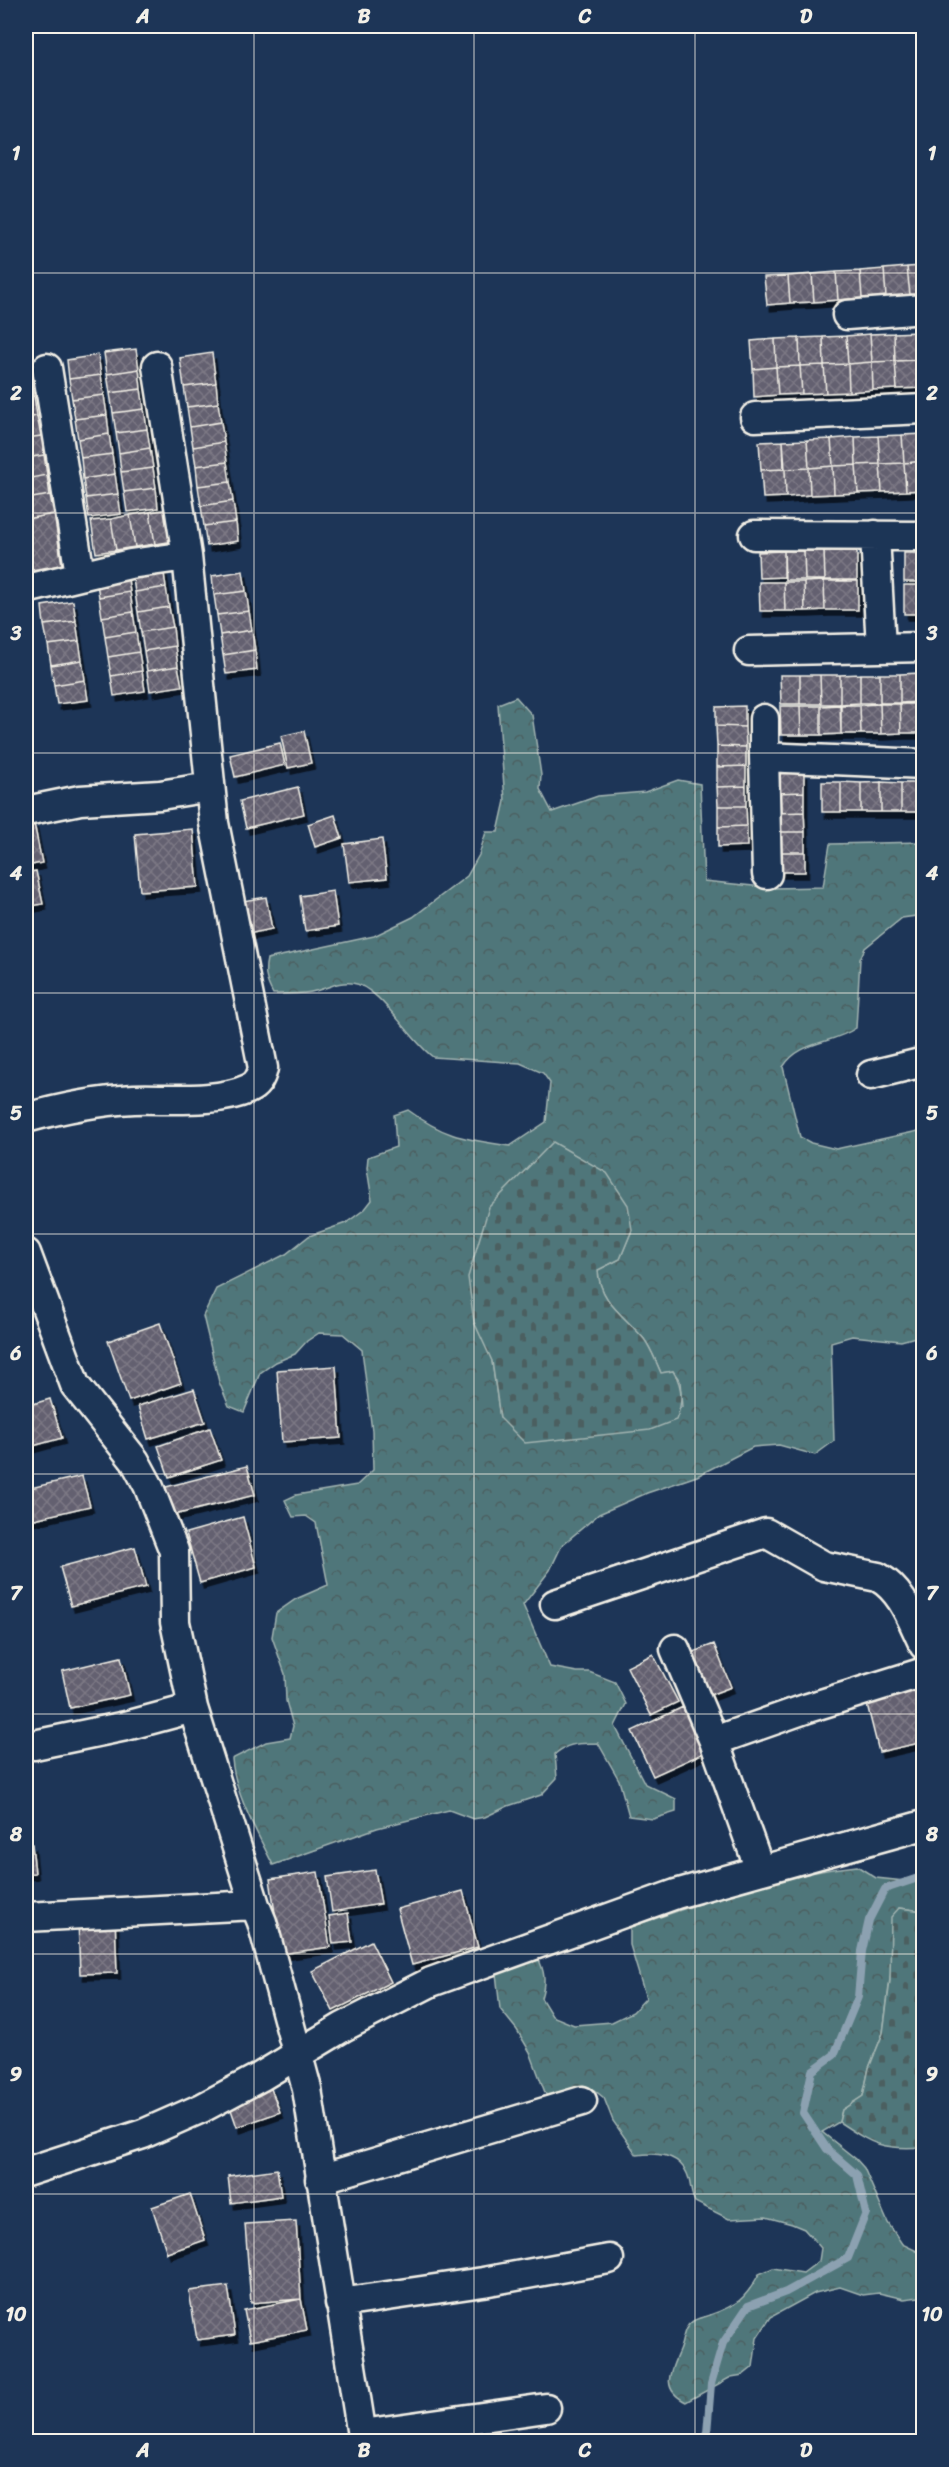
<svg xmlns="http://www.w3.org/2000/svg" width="949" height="2467" viewBox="0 0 949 2467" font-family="Sriracha,sans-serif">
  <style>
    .forest { fill: url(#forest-crowns); stroke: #a2b4b1; stroke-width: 1.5; fill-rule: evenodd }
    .cemetery { fill: url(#cemetery-stones); stroke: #a2b4b1; stroke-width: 1.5 }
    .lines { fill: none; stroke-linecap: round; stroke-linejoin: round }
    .stream { stroke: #8ca1b1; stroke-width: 8 }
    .building { fill: url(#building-cross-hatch); stroke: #f4f1e8; stroke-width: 1.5; filter: url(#shadow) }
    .minor-casing { stroke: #f4f1e8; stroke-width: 33 }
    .minor { stroke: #1d3557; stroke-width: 28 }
    .grid { fill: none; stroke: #f4f1e8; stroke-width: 1.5; stroke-opacity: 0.55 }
    .neatline { fill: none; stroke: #f4f1e8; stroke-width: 2 }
    .grid-label { font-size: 20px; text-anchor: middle; font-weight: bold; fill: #f4f1e8 }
  </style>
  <defs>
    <pattern id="forest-crowns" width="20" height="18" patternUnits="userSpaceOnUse" patternTransform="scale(1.5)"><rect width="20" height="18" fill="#50767a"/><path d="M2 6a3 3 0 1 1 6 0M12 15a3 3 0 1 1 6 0" fill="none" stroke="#4c5f60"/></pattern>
    <pattern id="cemetery-stones" width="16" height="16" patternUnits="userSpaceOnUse" patternTransform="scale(1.5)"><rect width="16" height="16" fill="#50767a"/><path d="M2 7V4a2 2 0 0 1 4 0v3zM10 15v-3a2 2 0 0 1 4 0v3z" fill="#4c5f60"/></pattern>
    <pattern id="building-cross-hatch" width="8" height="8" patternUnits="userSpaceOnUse" patternTransform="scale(1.5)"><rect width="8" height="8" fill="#646170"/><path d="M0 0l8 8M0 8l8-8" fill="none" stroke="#7b7884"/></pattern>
    <filter id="shadow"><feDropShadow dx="3.5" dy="6" stdDeviation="0" flood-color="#0009"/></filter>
  </defs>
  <rect width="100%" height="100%" fill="#1d3557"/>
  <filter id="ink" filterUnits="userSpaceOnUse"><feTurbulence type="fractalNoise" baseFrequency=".0167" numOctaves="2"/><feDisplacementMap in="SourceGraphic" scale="12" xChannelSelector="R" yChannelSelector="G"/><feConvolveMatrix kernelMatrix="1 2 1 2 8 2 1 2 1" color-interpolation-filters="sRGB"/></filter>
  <g filter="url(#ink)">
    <!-- forest -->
    <path class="forest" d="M516,697l16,18 9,60 -1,14 12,23 46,-16 47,-4 33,-12 22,4 4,97 69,7 50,-1 7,-43 93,-2v73l-21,3 -37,30 -5,11 -4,69c-25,17 -56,12 -73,39l17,70 11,6 25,6 87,-19v205l-22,6 -49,-5 -21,6 3,99 -19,14 -36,-10 -26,2 -56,29 -50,17 -48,21 -37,31 -12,25 -27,35 27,62 27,5h12l26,10 11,22 -11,22 30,58 31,15v13l-23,7 -24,-3 -10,-36 -21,-37c-18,1 -29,-1 -43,11l2,24 -16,17 -33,11 -23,11 -12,2 -24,-9 -72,18 -104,37c-16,-33 -38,-70 -41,-106l34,-17 24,-4 3,-12 -7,-25 -1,-27 -13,-37 4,-24 20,-14 32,-14 -12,-62 -10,-7 -13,1 -8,-17 11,-5 61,-10 16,-15 -1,-39 -10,-81 -19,-16 -24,-1 -12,8 -12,13 -19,8 -16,11 -16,39 -15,-6 -10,-24 -16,-66 13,-27 70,-35 23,-18 37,-13 19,-14 7,-9 -5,-32 1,-11 28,-10 -2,-32 14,-5c38,28 57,29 102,36l36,-24 4,-39 -7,-10 -23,-10 -87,-6c-22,-15 -54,-72 -81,-74 -13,-2 -24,5 -37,8 -12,4 -28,2 -42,3 -7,-13 -9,-21 -6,-35l107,-23 39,-19 54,-41 12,-21 7,-23h12l7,-31 -7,-97zM632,1230l-12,29 -22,11c1,32 27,46 46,69 7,9 12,23 17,34l12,-2 7,10 2,26 -182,11 -8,-57z
      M857,1866l19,12 47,5v28l-24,-3 -16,125 -14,35 -6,28 -21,14 -3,12 -17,10 34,27 8,9 24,55 14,21 21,10v39l-4,4 -15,2 -25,-6 -16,2 -23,-8 -25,6 -44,24 -14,21 -4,29 -10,8 -12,2 -45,25c-26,-13 -16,-30 -7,-51 5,-11 3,-23 14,-30 4,-3 12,-4 17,-6 27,-10 35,-15 49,-41l14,-6 30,5 16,-12 2,-13 -17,-19 -12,-5 -26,-7 -37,2 -34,-17c-4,-8 -4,-15 -6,-23 -7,-25 -31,-27 -52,-24l-24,-34 -9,-23 -10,-8 -14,-3 -34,8 -16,-43 -13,-22 -17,-21 -4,-36 41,-17c8,15 9,26 4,42l11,18 22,9 38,-3 21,-10 13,-14 -16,-53v-18c77,-25 147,-53 227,-61z"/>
    <!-- cemetery -->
    <path class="cemetery" d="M553,1142l54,31 21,32 4,25 -12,29 -22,11c1,32 27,46 46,69 7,9 12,23 17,34l12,-2c10,15 10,32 3,49l-26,10 -125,13 -25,-25 -8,-57 -18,-39 -6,-45 21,-70z
      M899,1908l24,3 1,236c-42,3 -50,-2 -85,-25l3,-12 21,-14 6,-28 14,-35 7,-52 1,-64z"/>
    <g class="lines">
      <!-- stream -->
      <path class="stream" d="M699,2442l8,-9 4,-49 12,-41 25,-37 38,-14 62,-34 18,-45 -9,-38 -30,-26 -24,-36 9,-42 22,-16 24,-58 4,-46 7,-31 16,-31 39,-13"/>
    </g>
    <!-- building -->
    <path class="building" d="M924,266v28l-14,1 -3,-28z
      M907,267l3,28 -24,2 -2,-28z
      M884,269l2,28 -24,1 -2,-27z
      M860,271l2,27 -24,2 -2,-28z
      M836,272l2,28 -24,2 -2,-28z
      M812,274l2,28 -24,1 -2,-27z
      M788,276l2,27 -23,2 -3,-28z
      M918,332h6v28h-5z
      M918,332l1,28 -24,1 -1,-28z
      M894,333l1,28 -23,1 -2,-28z
      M870,334l2,28 -24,2 -2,-28z
      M846,336l2,28 -24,1 -1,-28z
      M823,337l1,28 -24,1 -1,-28z
      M799,338l1,28 -24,1 -1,-28z
      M775,339l1,28 -23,2 -2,-28z
      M136,349l3,20 -32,5 -3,-21z
      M212,353l4,30 -32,4 -4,-29z
      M98,355l3,20 -32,4 -2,-19z
      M26,357h1l4,19 -5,1z
      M919,360h5v28h-3z
      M919,360l2,28 -24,1 -2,-28z
      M895,361l2,28 -24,1 -1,-28z
      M872,362l1,28 -24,2 -1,-28z
      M848,364l1,28 -23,1 -2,-28z
      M824,365l2,28 -24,1 -2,-28z
      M800,366l2,28 -24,1 -2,-28z
      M776,367l2,28 -24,2 -1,-28z
      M139,369l2,20 -31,4 -3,-19z
      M101,375l3,20 -32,4 -3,-20z
      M31,376l3,20 -8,2v-21z
      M216,383l2,20 -31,4 -3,-20z
      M141,389l3,20 -31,4 -3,-20z
      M104,395l3,20 -32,4 -3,-20z
      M34,396l3,20 -11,2v-20z
      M218,403l3,19 -31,5 -3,-20z
      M144,409l3,20 -31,4 -3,-20z
      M107,415l2,19 -31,5 -3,-20z
      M37,416l4,20 -15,2v-20z
      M221,422l3,20 -31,5 -3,-20z
      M147,429l3,19 -31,5 -3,-20z
      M109,434l3,20 -31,4 -3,-19z
      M924,434v27l-20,2 -2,-28z
      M902,435l2,28 -24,1 -2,-28z
      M41,436l3,19 -18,3v-20z
      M878,436l2,28 -24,1 -1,-28z
      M855,437l1,28 -23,1 -2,-27z
      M831,439l2,27 -24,2 -2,-28z
      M807,440l2,28 -24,1 -2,-28z
      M783,441l1,28 -23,1 -2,-28z
      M224,442l3,20 -31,4 -3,-19z
      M150,448l3,20 -32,4 -2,-19z
      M112,454l3,20 -32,5 -2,-21z
      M44,455l3,20 -21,4v-21z
      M924,461v29l-18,1 -2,-28z
      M227,462l3,20 -32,4 -2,-20z
      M904,463l2,28 -24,1 -2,-28z
      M880,464l2,28 -24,1 -2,-28z
      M856,465l2,28 -24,1 -1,-28z
      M833,466l1,28 -24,1 -1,-27z
      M153,468l3,20 -32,4 -3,-20z
      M809,468l1,27 -24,2 -1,-28z
      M785,469l1,28 -23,1 -2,-28z
      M115,474l3,20 -32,4 -3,-19z
      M47,475l3,20 -24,4v-20z
      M230,482l3,19 -32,5 -3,-20z
      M156,488l2,20 -31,4 -3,-20z
      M118,494l3,20 -32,4 -3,-20z
      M50,495l4,19 -28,5v-20z
      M233,501l3,21 -32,4 -3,-20z
      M170,509l5,32 -20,3 -5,-32z
      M150,512l5,32 -20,3 -5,-32z
      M54,514l8,51 -31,5 -5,-33v-18z
      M130,515l5,32 -19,3 -5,-31z
      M111,519l5,31 -20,3 -5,-32z
      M236,522l2,19 -31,5 -3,-20z
      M857,550v30h-32l-1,-29z
      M784,551v26l-25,1 -1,-26z
      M784,551h20l1,29h-20z
      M804,551h20l1,29h-20z
      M904,553h20v29h-20z
      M163,567l3,20 -31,5 -3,-20z
      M243,571l3,20 -32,4 -2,-19z
      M127,573l3,19 -31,5 -3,-20z
      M824,581h34v29h-33z
      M824,581l1,29 -20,1 -1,-29z
      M759,582h25l1,29h-25z
      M784,582h20l1,29h-20z
      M904,585h20v29h-20z
      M166,587l3,20 -31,5 -3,-20z
      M246,591l3,20 -32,4 -3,-20z
      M130,592l3,20 -31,5 -3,-20z
      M73,601l3,20 -32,4 -2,-19z
      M169,607l4,20 -32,5 -3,-20z
      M249,611l3,19 -32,5 -3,-20z
      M133,612l3,20 -31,5 -3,-20z
      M76,621l3,20 -31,4 -4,-20z
      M173,627l2,19 -31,5 -3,-19z
      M252,630l3,20 -32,5 -3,-20z
      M136,632l3,20 -31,5 -3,-20z
      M79,641l3,19 -31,5 -3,-20z
      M175,646l3,20 -31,5 -3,-20z
      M255,650l2,20 -31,4 -3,-19z
      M139,652l3,19 -31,5 -3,-19z
      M82,660l3,20 -31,5 -3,-20z
      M178,666l4,20 -32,5 -3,-20z
      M142,671l3,20 -31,5 -3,-20z
      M920,673h4v29h-4z
      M920,673v29l-20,1v-29z
      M860,674h20v29h-20z
      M860,674v29l-20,1v-29z
      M880,674h20v29h-20z
      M780,675h20v29h-19z
      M800,675h20l1,29h-21z
      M820,675h20v29h-19z
      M85,680l3,20 -31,4 -3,-19z
      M880,704h20l1,29 -20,1z
      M880,704l1,30h-20l-1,-29z
      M900,704h20l1,29h-20z
      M920,704h4v29h-3z
      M840,705l1,29 -20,1v-29z
      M841,705h19l1,29h-20z
      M745,706v21l-29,-1v-19z
      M780,706h20l1,29h-20z
      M800,706h21v29h-20z
      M716,726l29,1 1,20 -29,-1z
      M304,731l7,32 -23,5 -7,-32z
      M280,743l5,22 -50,12 -5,-22z
      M717,746l29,1v19l-29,1z
      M746,766v20l-29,1v-20z
      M804,772v20l-29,1v-20z
      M822,782h19v30h-19z
      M841,782l20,1v29h-20z
      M881,782l20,1v29h-20z
      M881,782v30h-20v-29z
      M901,783h20v29h-20z
      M921,783h3v29h-3z
      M746,786v20h-28l-1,-19z
      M298,787l6,27 -58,14 -6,-27z
      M804,792v20l-28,1 -1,-20z
      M718,806h28l1,20 -29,1z
      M804,812l1,20h-29v-19z
      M335,815l7,23 -27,9 -7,-23z
      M34,823l8,40 -16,3v-41z
      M747,826v20l-29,1v-20z
      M193,829l5,58 -58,4 -5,-57z
      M776,832h29v20h-29z
      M382,839l5,39 -38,4 -5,-38z
      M776,852h29v20h-28z
      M36,871l7,33 -17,3v-34z
      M333,891l5,35 -33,5 -5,-35z
      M266,897l6,32 -34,7 -7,-33z
      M160,1323l21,60 -52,18 -21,-60z
      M336,1366l5,72 -59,4 -5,-72z
      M194,1389l11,33 -57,17 -10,-33z
      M50,1399l12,39 -36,10v-42z
      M210,1428l11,32 -52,17 -11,-31z
      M247,1466l8,29 -85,21 -8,-28z
      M82,1476l8,30 -64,15v-32z
      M243,1517l13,50 -56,16 -14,-50z
      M135,1547l11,40 -75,19 -11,-39z
      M714,1644l17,43 -32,12 -16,-43z
      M653,1654l25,48 -27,13 -24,-48z
      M121,1657l9,38 -60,13 -8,-37z
      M918,1683l6,23v36l-45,10 -14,-56z
      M683,1707l21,46 -51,23 -21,-45z
      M32,1844l3,29 -9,1v-29z
      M375,1870l6,34 -49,8 -5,-35z
      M318,1872l12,75 -49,7 -11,-75z
      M463,1891l15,56 -66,18 -15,-56z
      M348,1913l4,29 -19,2 -4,-28z
      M115,1918l2,55 -37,1 -2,-54z
      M371,1941l20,41 -58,29 -21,-40z
      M270,2086l10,26 -43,15 -9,-26z
      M277,2169l4,27 -50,7 -3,-27z
      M190,2194l15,46 -38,13 -15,-46z
      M296,2221l5,78 -50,4 -6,-79z
      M228,2286l7,49 -38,5 -8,-49z
      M301,2299l6,31 -57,11 -6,-31z"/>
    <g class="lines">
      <!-- minor casing -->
      <g class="minor-casing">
        <path id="minor" d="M847,315l77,-6
          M47,368l33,206
          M755,417l169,-8
          M754,535l170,1
          M875,535l6,113
          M26,589l104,-25 57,-8
          M749,651l175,-4
          M764,719v38
          M26,811l54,-11 80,-5 50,-8
          M767,874l-3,-117 160,7
          M871,1075l53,-13
          M26,1118c36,-10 70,-17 108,-19 33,-1 84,4 114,-10 9,-4 13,-11 15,-21l-49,-245 -27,-267 -30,-190
          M26,1253l49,132 60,76 13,24 26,66 1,71 18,86 62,197 7,17 45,167 56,353
          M555,1604l211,-71 58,33 54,11c25,14 34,44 46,68
          M675,1649l39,92 46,129
          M714,1741l94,-33 116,-36
          M34,1745l92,-19 67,-18
          M26,1917l229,-12
          M26,2172l117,-38 59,-26 58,-31 83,-50 88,-45 245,-88 248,-69
          M320,2179l262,-78
          M340,2303l143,-21 126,-23
          M362,2434l184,-26"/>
      </g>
      <!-- minor -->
      <use href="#minor" class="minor"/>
    </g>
  </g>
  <!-- grid -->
  <path class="grid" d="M254,26v2416M474,26v2416M695,26v2416M26,273h898M26,513h898M26,753h898M26,993h898M26,1234h898M26,1474h898M26,1714h898M26,1954h898M26,2194h898"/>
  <!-- margin -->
  <rect width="949" height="2467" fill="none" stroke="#1d3557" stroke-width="66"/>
  <rect x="33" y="33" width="883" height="2401" class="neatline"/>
  <g class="grid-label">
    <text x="143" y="23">A</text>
    <text x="364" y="23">B</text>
    <text x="585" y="23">C</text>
    <text x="806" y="23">D</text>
    <text x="16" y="160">1</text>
    <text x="932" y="160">1</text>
    <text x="16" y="400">2</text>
    <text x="932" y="400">2</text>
    <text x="16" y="640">3</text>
    <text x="932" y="640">3</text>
    <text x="16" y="880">4</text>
    <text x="932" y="880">4</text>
    <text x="16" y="1120">5</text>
    <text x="932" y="1120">5</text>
    <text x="16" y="1360">6</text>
    <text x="932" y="1360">6</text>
    <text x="16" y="1600">7</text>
    <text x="932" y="1600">7</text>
    <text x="16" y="1841">8</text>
    <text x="932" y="1841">8</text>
    <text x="16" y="2081">9</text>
    <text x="932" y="2081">9</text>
    <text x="16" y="2321">10</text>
    <text x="932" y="2321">10</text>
    <text x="143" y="2457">A</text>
    <text x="364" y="2457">B</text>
    <text x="585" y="2457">C</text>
    <text x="806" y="2457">D</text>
  </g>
</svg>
